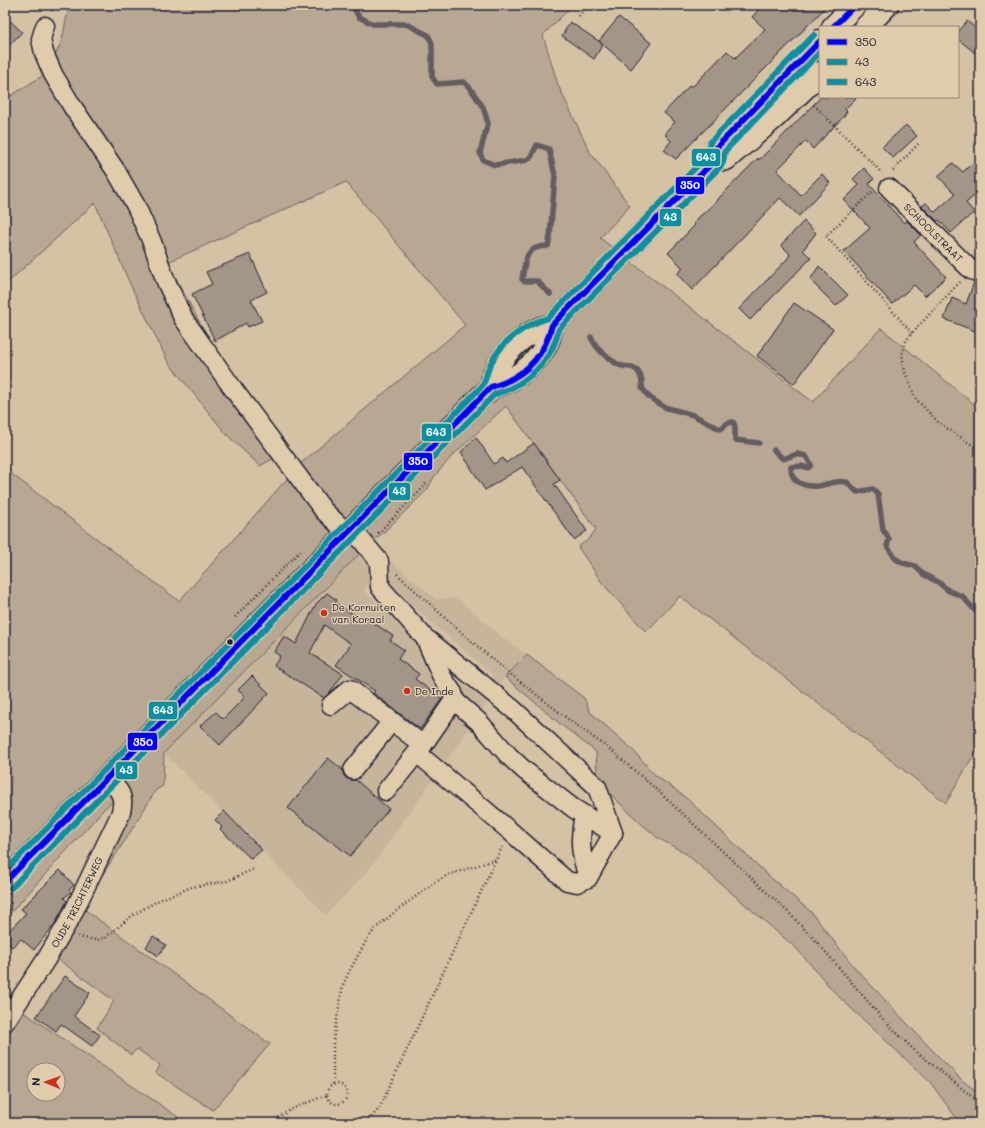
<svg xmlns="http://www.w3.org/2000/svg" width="985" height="1128" viewBox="0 0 985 1128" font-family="Mali,sans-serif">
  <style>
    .built { fill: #c6b49b; fill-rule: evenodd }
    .green { fill: #b7a793; stroke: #6c6467; fill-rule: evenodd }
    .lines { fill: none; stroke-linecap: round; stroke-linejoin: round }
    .stream { stroke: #635c61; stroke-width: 5.5 }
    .building { fill: #a39587; stroke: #22223b }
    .minor-casing { stroke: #22223b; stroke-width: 21 }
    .major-casing { stroke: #22223b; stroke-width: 25 }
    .path { stroke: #22223b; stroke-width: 2.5; stroke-dasharray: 1 3; stroke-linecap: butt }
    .minor { stroke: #e0ccab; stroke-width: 18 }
    .major { stroke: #e0ccab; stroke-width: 22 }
    .bus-1-casing { stroke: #e0ccab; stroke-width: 9 }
    .bus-2-casing { stroke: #e0ccab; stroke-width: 9 }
    .bus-3-casing { stroke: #e0ccab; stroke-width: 9 }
    .bus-1 { stroke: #00f; stroke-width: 6 }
    .bus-2 { stroke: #0a8fa1; stroke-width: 6 }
    .bus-3 { stroke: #0a8fa1; stroke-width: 6 }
    .poi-dot { fill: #c8321e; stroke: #e0ccab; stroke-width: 1.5 }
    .bus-dot { fill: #22223b; stroke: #e0ccab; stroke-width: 1.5 }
    .labels { text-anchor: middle; stroke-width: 3; stroke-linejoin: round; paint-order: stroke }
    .street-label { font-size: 10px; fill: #22223b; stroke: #e0ccab }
    .poi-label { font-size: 10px; fill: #22223b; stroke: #e0ccab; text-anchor: start }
    .line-badge { stroke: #e0ccab; stroke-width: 1.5 }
    .badge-label { font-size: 11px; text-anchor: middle; font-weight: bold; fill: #fff }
  </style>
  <rect width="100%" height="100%" fill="#d5c2a4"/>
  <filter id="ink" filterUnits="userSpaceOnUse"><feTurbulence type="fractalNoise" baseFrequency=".025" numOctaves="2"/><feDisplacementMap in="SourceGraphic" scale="8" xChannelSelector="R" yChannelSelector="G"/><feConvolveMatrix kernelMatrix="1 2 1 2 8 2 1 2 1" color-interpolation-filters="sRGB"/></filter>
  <g filter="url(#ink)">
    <!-- built -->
    <path class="built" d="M369,544l67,55 18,-1 6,3 43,37 24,17 -22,22 -136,193 -43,45 -162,-162zM376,575l117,100 -17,19 -32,-24 -37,-40 -44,-40z"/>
    <!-- green -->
    <path class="green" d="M69,5h504l-30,30 15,50 32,67 40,54 -30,32 213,164 68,-74 99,81v335l-34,59 -266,-207 -34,36 -43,-48 -25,-37 11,-8 7,-10 -90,-123 -54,50 -18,21 -7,13 -44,43 -14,11 -205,209 -1,33 -7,4 -30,49 -25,38 10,-29 4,-48 -10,8 -100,111v-450l174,132 122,-138 164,-138 -119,-143 -178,80 12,24 20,37 29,47 61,79 -30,17 -33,-31 -59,-73 -38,-78 -35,-81 -90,82v-193l4,5 39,-25 14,-32z
      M527,655l57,43 6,14 41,36 24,27 30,22 85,80 41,35 44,56 79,84 29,29 17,13v29h-20l-30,-41 -93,-87 -40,-46 -112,-96 -27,-15 -22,-19 -29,-28 -10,-13 -1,-26 -37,-29 -54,-46z
      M84,909l186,135 -57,66 -57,-37 4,-8 -23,-16 -6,6 -34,-27 17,-27 -59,-44z
      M22,1011l165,112h-182v-84zM34,1070h24v24h-24z"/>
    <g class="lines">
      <!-- stream -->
      <path class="stream" d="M352,5l7,12 14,7h33l22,11 4,8v34l5,7 27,-2 6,6 13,19 5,16 -8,30 3,7 12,5 32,-5 4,-3 6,-12 12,4 6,27 -5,61 -2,9c-24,1 -22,13 -26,33l2,2h13l13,13
        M591,337c6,13 15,21 28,28 4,2 8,1 12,2 9,2 12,13 11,21l7,9 15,10 29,8 27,14 8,-6 5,-1 2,4v14l24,3
        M774,450l9,9 14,-5 9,2 5,9 -3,3 -6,-2 -11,1c-1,16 15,20 27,19 7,-1 13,-4 19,-4 3,-1 7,0 10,0l10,10 16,-3 5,5 5,36 6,9 -2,7 9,13 7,4 12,3 8,8 15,8 11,9 13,5 18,20"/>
    </g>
    <!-- building -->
    <path class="building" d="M763,5h65l-152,154 -12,-9 7,-9 -5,-5v-5l9,-9 -11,-9 26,-28 2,2 35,-36 8,7 30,-29 -13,-12z
      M5,16l17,16 -17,18z
      M619,17l32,26 -20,26 -32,-28z
      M967,21l13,11v25l-22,-18v-8z
      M570,22l33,22 -9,15 -32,-23z
      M821,97h36l-12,12 2,2 -3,5 -31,33 -7,-8 -29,29 24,25 21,-21 8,9 -31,33 -19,-18 -88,92 -15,-16 6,-6 -15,-15 27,-28 -1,-2 4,-5 20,-18v-1l40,-41 1,2z
      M906,125l11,11 -24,22 -11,-11z
      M973,162l7,8v21l-14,12 8,9 -23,21 -12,-13 -2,1 -15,-15 4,-3 9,9 20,-18 -17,-18 15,-13 10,9z
      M864,168l10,11 -5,5 35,39 3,-2 14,14 -7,7 32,35 -21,19 -11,-11 -22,19 -48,-53 26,-23 -26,-28 15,-15 -6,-6z
      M804,221l12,12 -13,17 8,8 -61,62 -11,-11 49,-51 2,-4 -9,-9z
      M250,254l17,38 -16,8 11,21 -14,6 -2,-4 -31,18 -23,-47 20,-10 -6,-12z
      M819,266l29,29 -12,11 -26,-26z
      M974,282l6,1v50l-36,-14 8,-21 14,6z
      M794,303l39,26 -39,55 -37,-28z
      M476,437l18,27 9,-6 3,5 28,-20 26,37 -6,4 33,47 -13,9 -52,-73 -37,23 -24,-38z
      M327,593l10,7 -2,3 29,18 2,-3 27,18 -3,4 14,10 -6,9 21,15 -4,5 27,20 -22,30 -47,-36 2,-2 -39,-26 15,-21 -27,-19 -14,28 33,21 -13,18 -6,6 -50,-32 6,-10 -6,-4 10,-16 12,8 20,-40z
      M252,676l17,17 -49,52 -20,-19 16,-14 7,7 22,-22 -7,-7z
      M328,758l15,12v4l3,4 5,2h5l33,29 -39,47 -20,-16 -1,1 -41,-33z
      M224,811l21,22 17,17 -11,9 -31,-30 2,-2 -7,-7z
      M60,870l14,15 -5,5 2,2 -7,6 3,3 -13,24 -20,25 -13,-11 -9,8 -7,-7v-5l21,-22 -5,-4z
      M153,936l13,9 -8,11 -12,-9z
      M65,976l25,17 -16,23 26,19 -8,11 -31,-22 -5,7 -20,-14z"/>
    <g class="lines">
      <!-- minor casing -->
      <g class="minor-casing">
        <g id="minor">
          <path d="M45,26l-4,13 3,14 9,21 19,32 44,65 20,35 16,36 13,37 18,39 51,72 90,121 17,16 17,9 21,25 1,26 45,51 17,39 11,16 1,7 -31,45 -37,46"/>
          <path id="s1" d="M889,188l82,82 9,3"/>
          <path d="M454,700l25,22 30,34 15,14 49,38 40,25"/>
          <path d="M331,705l19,-16 73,56"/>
          <path d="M417,753l93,78 57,50 10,2 11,-5 25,-45 -16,-46 -83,-77 -86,-70"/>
          <path d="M353,770l39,-49"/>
          <path d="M584,815c-5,26 -4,37 4,63"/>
          <path id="s2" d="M5,1022l42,-64 24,-41 49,-102c6,-18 0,-25 -13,-37"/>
        </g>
      </g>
      <!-- major casing -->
      <g class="major-casing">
        <path id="major" d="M833,27l22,-22
          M866,27l21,-22
          M715,160l11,-1 49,-42 45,-44
          M491,387c24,-5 50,-26 58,-49 1,-4 2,-9 3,-13l163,-165 2,-13 103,-106
          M5,882l477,-486c3,-2 6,-5 9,-9 2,-3 1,-8 3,-12 9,-24 33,-45 58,-50"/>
      </g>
      <!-- path -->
      <path class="path" d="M52,11l3,-6
        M579,16l8,-11
        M814,105l68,68
        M893,171l26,-28
        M872,192l-46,44 86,97
        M960,282l-48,51 -6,8 -4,14 3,17 10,26 24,25 41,27
        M378,533l46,-46 3,-5
        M397,574l57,52 45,39 61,48 52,38 46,40 130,121 30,31 64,75 31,31 67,54
        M235,617l67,-68
        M5,909l8,-8
        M78,937l18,3 9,-2 28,-23 26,-15 33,-13 35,-6 27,-12
        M327 1094a10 10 0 1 1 20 0a10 10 0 1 1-20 0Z
        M333,1084v-43l10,-56 7,-15 16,-29 9,-12 20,-17 39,-29 14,-8 49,-16
        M272,1123c18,-16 33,-19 55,-28
        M366,1123l13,-14 123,-262"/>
      <!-- minor -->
      <use href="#minor" class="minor"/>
      <!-- major -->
      <use href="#major" class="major"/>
      <!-- bus-1 casing -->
      <g class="bus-1-casing">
        <path id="bus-1" d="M833,27l22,-22
          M5,882l486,-495c32,-9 53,-29 61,-62l163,-165 2,-13 103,-106"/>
      </g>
      <!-- bus-2 casing -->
      <g class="bus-2-casing">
        <path id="bus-2" d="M11,888l484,-494c32,-9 57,-33 64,-65l162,-163 2,-4 2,-11 95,-99"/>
      </g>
      <!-- bus-3 casing -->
      <g class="bus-3-casing">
        <path id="bus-3" d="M5,871l477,-485c4,-5 5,-16 9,-23 11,-22 33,-38 57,-45l159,-162 2,-11 2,-4 103,-106"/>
      </g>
      <!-- bus-1 -->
      <use href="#bus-1" class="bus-1"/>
      <!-- bus-2 -->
      <use href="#bus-2" class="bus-2"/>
      <!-- bus-3 -->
      <use href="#bus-3" class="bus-3"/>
    </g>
  </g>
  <!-- markers -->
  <g class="poi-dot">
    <circle cx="324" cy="613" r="4"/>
    <circle cx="407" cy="691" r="4"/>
  </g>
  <circle class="bus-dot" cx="230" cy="642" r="3.5"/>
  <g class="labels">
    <!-- street labels -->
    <g class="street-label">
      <text dy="4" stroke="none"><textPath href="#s1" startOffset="63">SCHOOLSTRAAT</textPath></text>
      <text dy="4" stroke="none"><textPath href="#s2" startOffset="140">OUDE TRICHTERWEG</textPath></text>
    </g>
    <!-- poi labels -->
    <g class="poi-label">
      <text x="332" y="611">De Kornuiten<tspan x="332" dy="12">van Koraal</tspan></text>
      <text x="415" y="695">De Inde</text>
    </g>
  </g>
  <g class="line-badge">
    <rect x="691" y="148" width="30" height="19" rx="4" fill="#0a8fa1"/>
    <rect x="675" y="176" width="30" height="19" rx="4" fill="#00f"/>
    <rect x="659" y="208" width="23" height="19" rx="4" fill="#0a8fa1"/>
    <rect x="421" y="423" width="31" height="19" rx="4" fill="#0a8fa1"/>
    <rect x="403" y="452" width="30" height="19" rx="4" fill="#00f"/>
    <rect x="388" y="482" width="23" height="19" rx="4" fill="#0a8fa1"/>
    <rect x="148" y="701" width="30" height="19" rx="4" fill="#0a8fa1"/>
    <rect x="127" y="732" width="31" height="19" rx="4" fill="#00f"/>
    <rect x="115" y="761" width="23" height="19" rx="4" fill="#0a8fa1"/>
  </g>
  <g class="badge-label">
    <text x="706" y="161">643</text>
    <text x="690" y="189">350</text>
    <text x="670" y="221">43</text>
    <text x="436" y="436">643</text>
    <text x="418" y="465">350</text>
    <text x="399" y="495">43</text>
    <text x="163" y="714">643</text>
    <text x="143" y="746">350</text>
    <text x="126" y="774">43</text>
  </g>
  <!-- margin -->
  <rect width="985" height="1128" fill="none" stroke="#e0ccab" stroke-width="20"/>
  <rect x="10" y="10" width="965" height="1108" fill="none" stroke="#22223b" stroke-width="1.5" filter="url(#ink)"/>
  <!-- legend -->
  <rect x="819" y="26" width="140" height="72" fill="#e0ccab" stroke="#94887e"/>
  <rect x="827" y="39" width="20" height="6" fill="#0000ff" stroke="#94887e"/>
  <text x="855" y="46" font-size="12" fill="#22223b">350</text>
  <rect x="827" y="59" width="20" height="6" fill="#0a8fa1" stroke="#94887e"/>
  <text x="855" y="66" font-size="12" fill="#22223b">43</text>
  <rect x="827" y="79" width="20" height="6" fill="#0a8fa1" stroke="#94887e"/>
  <text x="855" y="86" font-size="12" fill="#22223b">643</text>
  <!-- north arrow -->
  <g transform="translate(46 1082) rotate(272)"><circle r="19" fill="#e0ccab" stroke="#94887e"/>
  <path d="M0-3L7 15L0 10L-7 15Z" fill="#c8321e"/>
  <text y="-6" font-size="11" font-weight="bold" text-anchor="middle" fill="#22223b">N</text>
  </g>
</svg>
